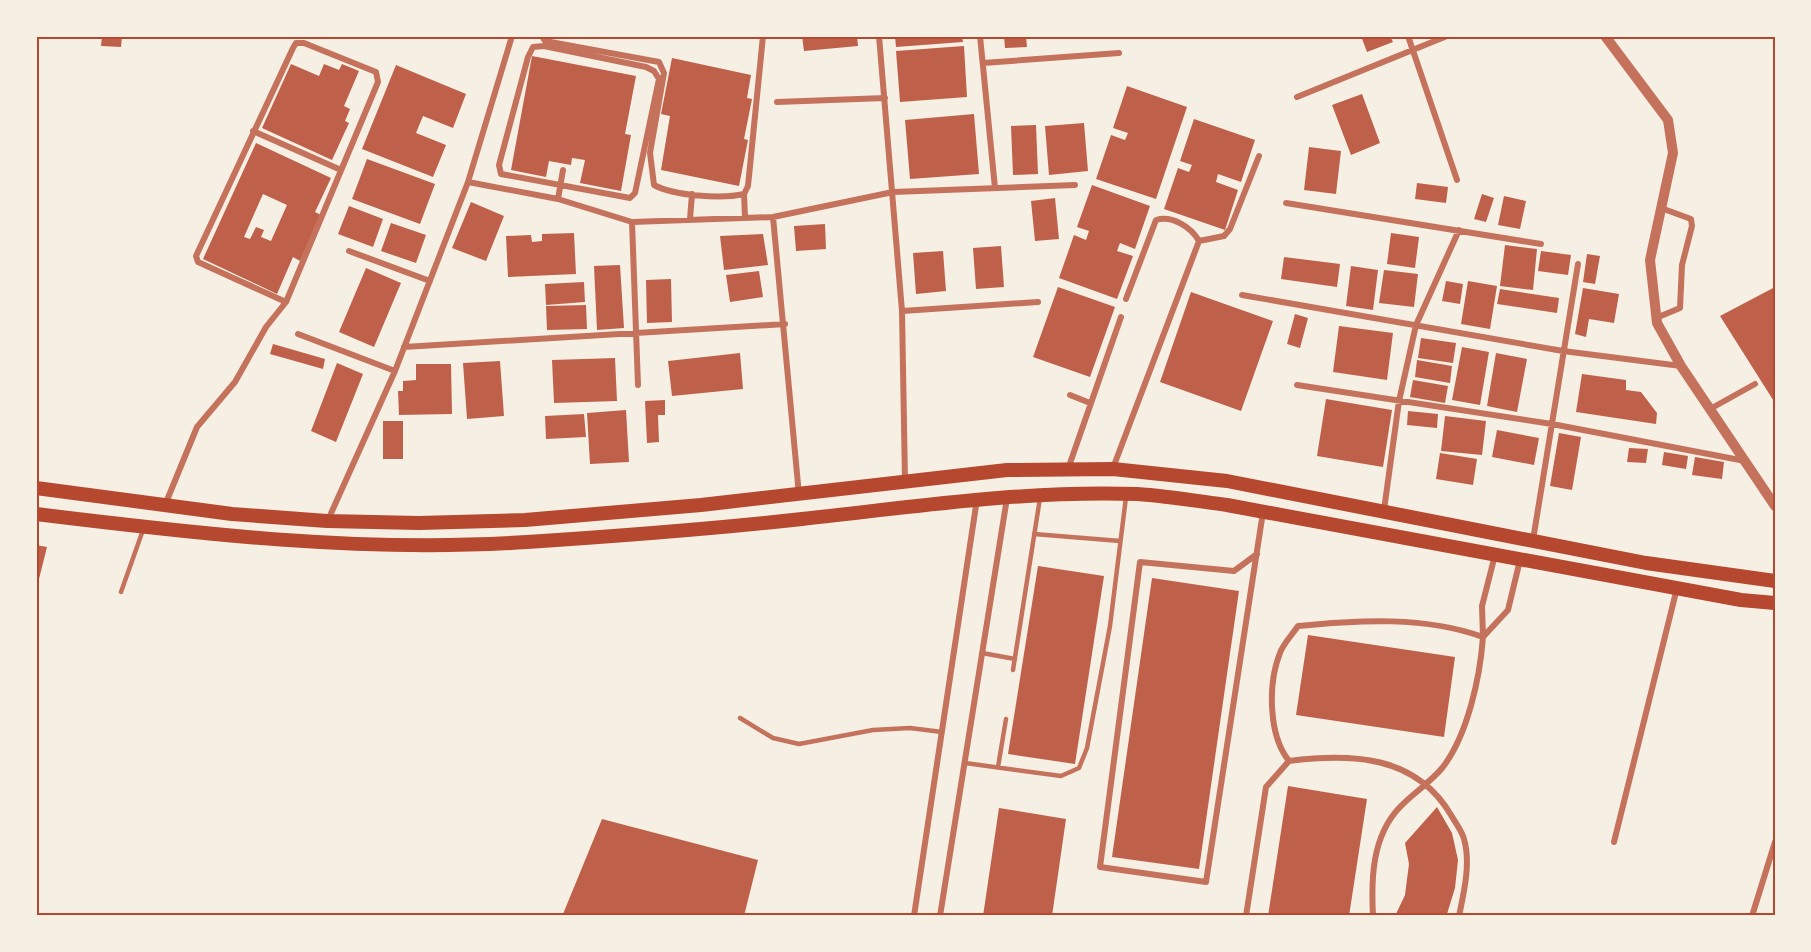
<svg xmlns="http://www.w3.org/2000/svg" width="1811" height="952" viewBox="0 0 1811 952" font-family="'Public Sans',sans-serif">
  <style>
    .building { fill: #bf614a; fill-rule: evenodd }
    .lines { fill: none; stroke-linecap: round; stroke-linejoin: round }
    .service { stroke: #c5725c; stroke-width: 4.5 }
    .minor { stroke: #c5725c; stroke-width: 6 }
    .tertiary { stroke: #c5725c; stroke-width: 10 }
    .primary { stroke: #b5482f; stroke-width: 14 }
    .neatline { fill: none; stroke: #b5482f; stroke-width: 2 }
  </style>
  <rect width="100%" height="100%" fill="#f6efe4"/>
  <!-- building -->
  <path class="building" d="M102,36h20l-1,11 -20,-1z
    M802,36h55l1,10 -54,5z
    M895,36h67l1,6 -67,5z
    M1004,36h22l1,11 -22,1z
    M1361,36h29l3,6 -26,10z
    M964,46l3,51 -67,5 -4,-51z
    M532,56l104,20 -11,58 6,1 -10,56 -41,-8 5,-23 -13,-2 -1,7 -22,-4 -3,16 -35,-7z
    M672,58l79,17 -4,23 5,1 -8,40 4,1 -9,46 -78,-16 9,-54 -9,-2z
    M291,64l28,12 5,-12 15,6 3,-6 17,7 -15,35 6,3 -5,12 4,2 -17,37 -70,-32z
    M396,65l70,29 -13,34 -30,-12 -7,17 30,12 -13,32 -71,-28z
    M1127,86l60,21 -31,92 -60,-20 15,-44 14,5 3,-7 -15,-5z
    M1362,94l18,49 -29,12 -19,-50z
    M974,114l5,60 -69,5 -5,-59z
    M1194,119l61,21 -14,42 -23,-8 -2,8 22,8 -13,40 -61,-21 14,-41 11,4 3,-7 -12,-4z
    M1084,123l4,48 -39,4 -4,-49z
    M1036,125l2,49 -25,1 -2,-49z
    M256,143l75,35 -16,34 6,3 -21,46 -7,-4 -16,37 -74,-35zM263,194l24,11 -16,36 -10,-4 3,-7 -8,-3 -6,12 -6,-2z
    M1309,147l32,4 -5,43 -32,-4z
    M367,159l68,25 -15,40 -68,-25z
    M1417,183l31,4 -2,16 -31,-4z
    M1092,185l58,21 -15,43 -15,-6 -3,8 16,5 -16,43 -58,-21 15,-43 12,5 3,-9 -12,-4z
    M1482,194l12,4 -8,24 -12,-3z
    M1504,196l22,5 -6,28 -22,-4z
    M1055,198l4,41 -24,2 -4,-40z
    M471,202l33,14 -18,45 -34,-13z
    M349,206l34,13 -10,28 -35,-13z
    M391,223l35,12 -10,28 -35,-12z
    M825,224l1,25 -30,2 -2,-25z
    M574,233l2,41 -68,3 -2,-41 25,-1 1,7 10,-1v-7z
    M1391,233l28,4 -4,31 -28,-4z
    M763,234l5,31 -44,5 -4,-34z
    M1505,245l32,4 -4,41 -33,-4z
    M1001,246l3,41 -28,2 -3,-41z
    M943,251l3,40 -30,3 -3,-41z
    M1541,251l30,4 -3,20 -30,-4z
    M1587,254l13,2 -5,28 -12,-2z
    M1284,257l56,7 -3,23 -56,-8z
    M620,265l4,63 -27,2 -3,-64z
    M1351,266l27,4 -5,40 -27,-4z
    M366,268l35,15 -27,64 -35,-15z
    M1384,270l34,4 -4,33 -35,-4z
    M759,271l4,26 -33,5 -4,-27z
    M671,279l1,43 -25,1 -1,-43z
    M1446,281l17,3 -3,20 -18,-3z
    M1468,281l29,5 -7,43 -29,-5z
    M584,282l1,20 -39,3 -1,-21z
    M1058,287l57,20 -25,70 -57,-20z
    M1775,287v116l-55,-87z
    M1583,288l36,6 -5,29 -25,-4 -3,18 -11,-3z
    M1500,289l59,9 -2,15 -60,-9z
    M1191,292l82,29 -32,90 -81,-29z
    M586,305l1,24 -40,1 -1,-24z
    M1295,314l13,4 -8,30 -13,-4z
    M1339,326l54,7 -6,47 -54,-8z
    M1421,338l35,5 -3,20 -35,-5z
    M273,344l52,15 -2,10 -53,-15z
    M1462,347l27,5 -9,53 -28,-5z
    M740,353l3,36 -71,7 -4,-35z
    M1496,353l31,6 -10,53 -30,-6z
    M615,358l2,43 -63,2 -2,-43z
    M1417,360l35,6 -2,17 -35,-6z
    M500,361l4,55 -37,3 -4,-56z
    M337,363l26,11 -27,68 -25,-11z
    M416,364h35l1,50 -53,1 -1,-24h5v-10l13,-1z
    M1582,374l44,6v10l15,2 16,21 -1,11 -80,-12z
    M1413,380l35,6 -3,17 -35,-6z
    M1326,399l66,11 -9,57 -66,-11z
    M665,400v15h-7l1,27 -12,1 -2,-42z
    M626,410l3,52 -39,2 -3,-51z
    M1408,411l30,3 -1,14 -30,-3z
    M584,414l2,23 -40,2 -1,-23z
    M1445,416l41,5 -4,34 -41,-4z
    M383,421h20v38h-20z
    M1497,430l42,8 -5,27 -42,-8z
    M1559,433l22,4 -9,53 -22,-4z
    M1629,448l19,1 -2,14 -19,-1z
    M1664,452l24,4 -2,13 -24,-4z
    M1440,453l37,6 -4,26 -37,-6z
    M1695,457l29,5 -2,17 -30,-4z
    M36,545l11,2 -8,32 -3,-1z
    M1038,566l66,10 -29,188 -67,-10z
    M1152,578l87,13 -40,278 -87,-12z
    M1308,635l147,22 -11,80 -148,-22z
    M1288,786l79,13 -18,117h-81z
    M1437,807l15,26 6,27 -3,28 -8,26 -52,2 10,-21 4,-31 -4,-21z
    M999,808l67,11 -14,97h-69z
    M602,819l156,41 -14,56h-172l-9,-2z"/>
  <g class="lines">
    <!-- service -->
    <path class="service" d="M1034,534l86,7
      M121,592l22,-62
      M982,653l33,6
      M1013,670l27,-172
      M740,718l33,20 26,6 74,-14 37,-2 32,4
      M965,763l96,13 18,-8 8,-20 23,-122 16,-129
      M998,767l8,-48"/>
    <!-- minor -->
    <path class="minor" d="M542,36l3,5 114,21 5,11 -14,80 4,32c20,11 68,14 90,9l4,-8 15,-150
      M879,36l23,275 3,170
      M980,36l15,152
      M1408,36l49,144
      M544,46l102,21 8,4 5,8 -24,114 -5,5 -129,-24 -2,-9 29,-108 5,-10z
      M983,63l136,-10
      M1297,97l150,-61
      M777,102l108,-4
      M253,131l88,39
      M468,182l90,17 74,23 141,-5 120,-25 182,-7
      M744,194l1,24
      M558,199l5,-29
      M1286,203l255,41
      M773,217l26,278
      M690,219l2,-25
      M632,222l6,163
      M1199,241l25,-5 6,-7 29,-73
      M349,251l81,30
      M1242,295l321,56 118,15
      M902,311l136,-9
      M1656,318l24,-10 2,-43 10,-39 -1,-7 -30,-11
      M298,334l97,37
      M404,347l381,-23
      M1297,385l255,39 193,37
      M1070,395l20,8
      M1710,409l45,-25
      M1113,468l86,-227c-8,-14 -27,-26 -43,-21l-30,79
      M1068,469l53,-152
      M165,505l32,-78 38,-45 31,-55 20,-25 92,-220 -2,-10 -72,-29h-8l-3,5 -97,208 2,6 88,40
      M1384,510l15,-109 17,-76 43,-95
      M328,520l67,-149 73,-189 44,-146
      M1533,540l45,-276
      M1257,554l-23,17 -94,-9 -40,305 106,15 57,-370
      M1495,555l-13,51 1,31 25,-27 12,-50
      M1289,761c-21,-26 -21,-78 -9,-108 3,-9 12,-18 18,-27 61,-6 127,-10 185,11 -3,40 -15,97 -40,130 -13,16 -30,26 -44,41 -27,29 -28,71 -26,108
      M1614,842l63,-254
      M914,916l63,-417
      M940,916l67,-418
      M1246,916l20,-129 23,-26c62,-8 127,-6 162,54 4,7 11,16 13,24 7,24 0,53 -5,77
      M1752,916l23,-74"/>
    <!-- tertiary -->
    <path class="tertiary" d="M1605,36l63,84 5,33 -23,107 7,63 24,43 94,140"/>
    <!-- primary -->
    <path class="primary" d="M36,488l196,26 95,7 92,2 106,-3 176,-15 306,-35 106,-1 114,12 419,82 129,18
      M36,514c163,20 326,39 491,28 92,-6 184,-13 275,-23 111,-12 223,-29 335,-25 30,2 60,7 90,11l514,95 34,3"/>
  </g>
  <!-- border -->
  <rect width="1811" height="952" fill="none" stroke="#f6efe4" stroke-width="75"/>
  <rect x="38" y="38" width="1736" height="876" class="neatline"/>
</svg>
